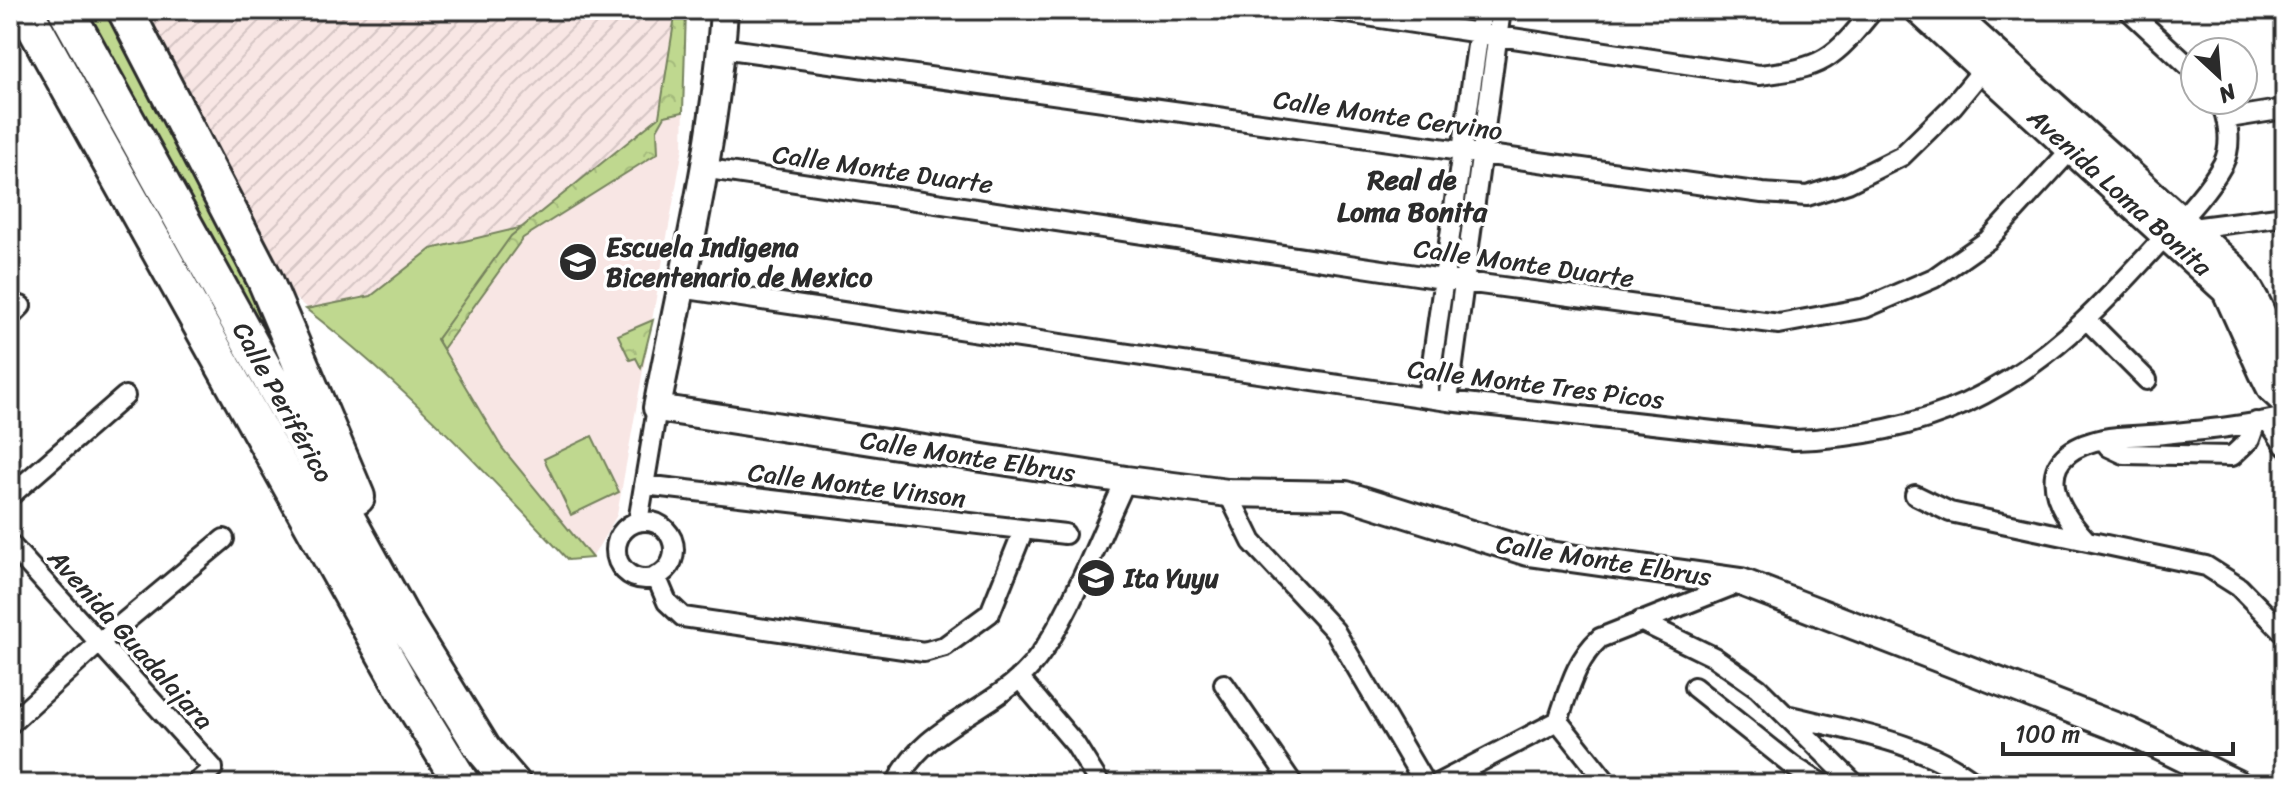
<svg xmlns="http://www.w3.org/2000/svg" width="2295" height="794" viewBox="0 0 2295 794" font-family="Sriracha,sans-serif">
  <style>
    .built { fill: #f8e6e4 }
    .industrial { fill: url(#industrial-furrows) }
    .green { fill: #bfd88f; stroke: #75825d; stroke-width: 2 }
    .park { fill: url(#park-crowns); stroke: #75825d; stroke-width: 2 }
    .lines { fill: none; stroke-linecap: round; stroke-linejoin: round }
    .street-casing { stroke: #2b2b2b; stroke-width: 24 }
    .secondary-casing { stroke: #2b2b2b; stroke-width: 32 }
    .highway-casing { stroke: #2b2b2b; stroke-width: 40 }
    .street { stroke: #fff; stroke-width: 18 }
    .secondary { stroke: #fff; stroke-width: 26 }
    .highway { stroke: #fff; stroke-width: 34 }
    .labels { text-anchor: middle; stroke-width: 7; stroke-linejoin: round; paint-order: stroke }
    .street-label { font-size: 26px; fill: #2b2b2b; stroke: #fff }
    .poi-label { font-size: 26px; font-weight: bold; fill: #2b2b2b; stroke: #fff; text-anchor: start }
    .neighbourhood-label { font-size: 28px; font-weight: bold; fill: #2b2b2b; stroke: #fff }
  </style>
  <defs>
    <pattern id="industrial-furrows" width="10" height="10" patternUnits="userSpaceOnUse" patternTransform="scale(2)"><rect width="10" height="10" fill="#f8e6e4"/><path d="M-1 1l2-2M0 10L10 0M9 11l2-2" fill="none" stroke="#d5c5c4"/></pattern>
    <pattern id="park-crowns" width="20" height="18" patternUnits="userSpaceOnUse" patternTransform="scale(2)"><rect width="20" height="18" fill="#bfd88f"/><path d="M2 6a3 3 0 1 1 6 0M12 15a3 3 0 1 1 6 0" fill="none" stroke="#a4ba7c"/></pattern>
  </defs>
  <rect width="100%" height="100%" fill="#fff"/>
  <filter id="ink" filterUnits="userSpaceOnUse"><feTurbulence type="fractalNoise" baseFrequency=".0125" numOctaves="2"/><feDisplacementMap in="SourceGraphic" scale="16" xChannelSelector="R" yChannelSelector="G"/><feConvolveMatrix kernelMatrix="1 2 1 2 8 2 1 2 1" color-interpolation-filters="sRGB"/></filter>
  <g filter="url(#ink)">
    <!-- built -->
    <path class="built" d="M676,10h10l-3,138 -66,367 -25,43 -90,-110 -65,-109 74,-103 148,-119z"/>
    <!-- industrial -->
    <path class="industrial" d="M131,10h545l-17,107 -140,112 -141,137 -103,-84z"/>
    <!-- green -->
    <path class="green" d="M78,10h34l103,195 134,292z
      M519,228l-82,111 65,109 90,110 -24,2c-83,-89 -166,-177 -262,-251l65,-13 60,-47z
      M592,436l27,56 -48,23 -27,-56z"/>
    <!-- park -->
    <path class="park" d="M676,10h10l-3,102 -18,4 -8,14 1,23 -135,85 -80,111 -6,-10 74,-103 148,-119z
      M653,320l-12,48 -5,-10 -6,2 -12,-25z"/>
    <g class="lines">
      <!-- street casing -->
      <g class="street-casing">
        <path id="street" d="M1327,10l432,65c64,-7 74,-15 114,-65
          M2128,10l67,62
          M722,48l1040,145 45,3 41,-13 54,-27 51,-50 37,-45
          M2229,118l56,-9
          M702,168l741,111 336,45 86,-16 69,-30 54,-38 89,-97
          M2192,228l93,-12
          M680,288l768,113 346,39c59,-2 117,-12 172,-37 81,-38 132,-93 191,-158 23,-25 50,-52 66,-81 10,-19 5,-47 -4,-64
          M10,317l11,-11
          M2088,321l59,59
          M1427,398l55,-388
          M1448,401l53,-391
          M2268,421l17,25
          M2103,439l6,8 15,7 108,2 18,-17 6,-17
          M644,485l421,49
          M1228,493l24,49 83,89 90,153
          M1915,495l35,17 256,54 33,21 46,47
          M10,496l115,-100
          M616 550a29 29 0 1 1 58 0a29 29 0 1 1-58 0Z
          M638,522l19,-114
          M2087,541c-38,-40 -54,-87 16,-102 19,-4 41,-3 61,-5 40,-4 82,-8 121,-17
          M10,544l203,224 -18,16
          M656,576l11,26 16,15 241,35 21,-6 45,-33 33,-82
          M1640,621l74,36 44,31 97,96
          M1019,678l56,66 25,40
          M1224,684l69,100
          M1694,687l99,79 29,18
          M1790,716c64,16 134,26 187,68
          M1558,721l50,63
          M10,724l89,-81 125,-104
          M896,784c27,-59 96,-72 136,-119 35,-41 69,-133 94,-185
          M1437,784l121,-63c11,-31 17,-60 42,-83l139,-55"/>
      </g>
      <!-- secondary casing -->
      <g class="secondary-casing">
        <path id="secondary" d="M724,10c-8,133 -42,267 -67,398l469,72 102,13 118,2 182,57 213,30 389,150 107,52
          M1918,10l308,281 36,80 9,18 14,13
          M1948,10l285,257c30,34 44,82 52,126"/>
      </g>
      <!-- highway casing -->
      <g class="highway-casing">
        <path id="highway" d="M25,10l377,676 60,98
          M66,10l338,611 79,128 30,35
          M125,10l140,270 92,217"/>
      </g>
      <!-- street -->
      <use href="#street" class="street"/>
      <!-- secondary -->
      <use href="#secondary" class="secondary"/>
      <!-- highway -->
      <use href="#highway" class="highway"/>
    </g>
  </g>
  <!-- icons -->
  <defs>
    <g id="school-disc" transform="scale(2)"><circle r="9.5" fill="#2b2b2b" stroke="#fff"/><path d="M0-5L7-2L0 1L-7-2ZM-4 1L0 2.5L4 1V4Q0 6-4 4Z" fill="#fff"/></g>
  </defs>
  <g fill-rule="evenodd">
    <use href="#school-disc" x="578" y="262"/>
    <use href="#school-disc" x="1096" y="578"/>
  </g>
  <g class="labels">
    <!-- street labels -->
    <g class="street-label">
      <text transform="translate(1388 115) rotate(8)" y="9">Calle Monte Cervino</text>
      <text transform="translate(883 169) rotate(8)" y="9">Calle Monte Duarte</text>
      <text transform="translate(2120 192) rotate(42)" y="9">Avenida Loma Bonita</text>
      <text transform="translate(1524 263) rotate(8)" y="9">Calle Monte Duarte</text>
      <text transform="translate(1536 384) rotate(7)" y="9">Calle Monte Tres Picos</text>
      <text transform="translate(283 402) rotate(61)" y="9">Calle Periférico</text>
      <text transform="translate(968 456) rotate(9)" y="9">Calle Monte Elbrus</text>
      <text transform="translate(857 485) rotate(7)" y="9">Calle Monte Vinson</text>
      <text transform="translate(1604 560) rotate(9)" y="9">Calle Monte Elbrus</text>
      <text transform="translate(131 639) rotate(48)" y="9">Avenida Guadalajara</text>
    </g>
    <!-- poi labels -->
    <g class="poi-label">
      <text x="606" y="256">Escuela Indigena<tspan x="606" dy="30">Bicentenario de Mexico</tspan></text>
      <text x="1124" y="587">Ita Yuyu</text>
    </g>
    <!-- neighbourhood labels -->
    <g class="neighbourhood-label">
      <text x="1412" y="189">Real de<tspan x="1412" dy="32">Loma Bonita</tspan></text>
    </g>
  </g>
  <!-- margin -->
  <rect width="2295" height="794" fill="none" stroke="#fff" stroke-width="40"/>
  <rect x="20" y="20" width="2255" height="754" fill="none" stroke="#2b2b2b" stroke-width="3" filter="url(#ink)"/>
  <!-- north arrow -->
  <g transform="translate(2219 76) rotate(154)"><circle r="38" fill="#ffffff" stroke="#aaaaaa" stroke-width="2"/>
  <path d="M0-6L14 30L0 20L-14 30Z" fill="#2b2b2b"/>
  <text y="-12" font-size="22" font-weight="bold" text-anchor="middle" fill="#2b2b2b">N</text>
  </g>
  <!-- scale -->
  <path d="M2003 742v12h230v-12" fill="none" stroke="#2b2b2b" stroke-width="4"/>
  <text x="2015" y="742" font-size="24" fill="#2b2b2b" stroke="#ffffff" stroke-width="6" paint-order="stroke">100 m</text>
</svg>
